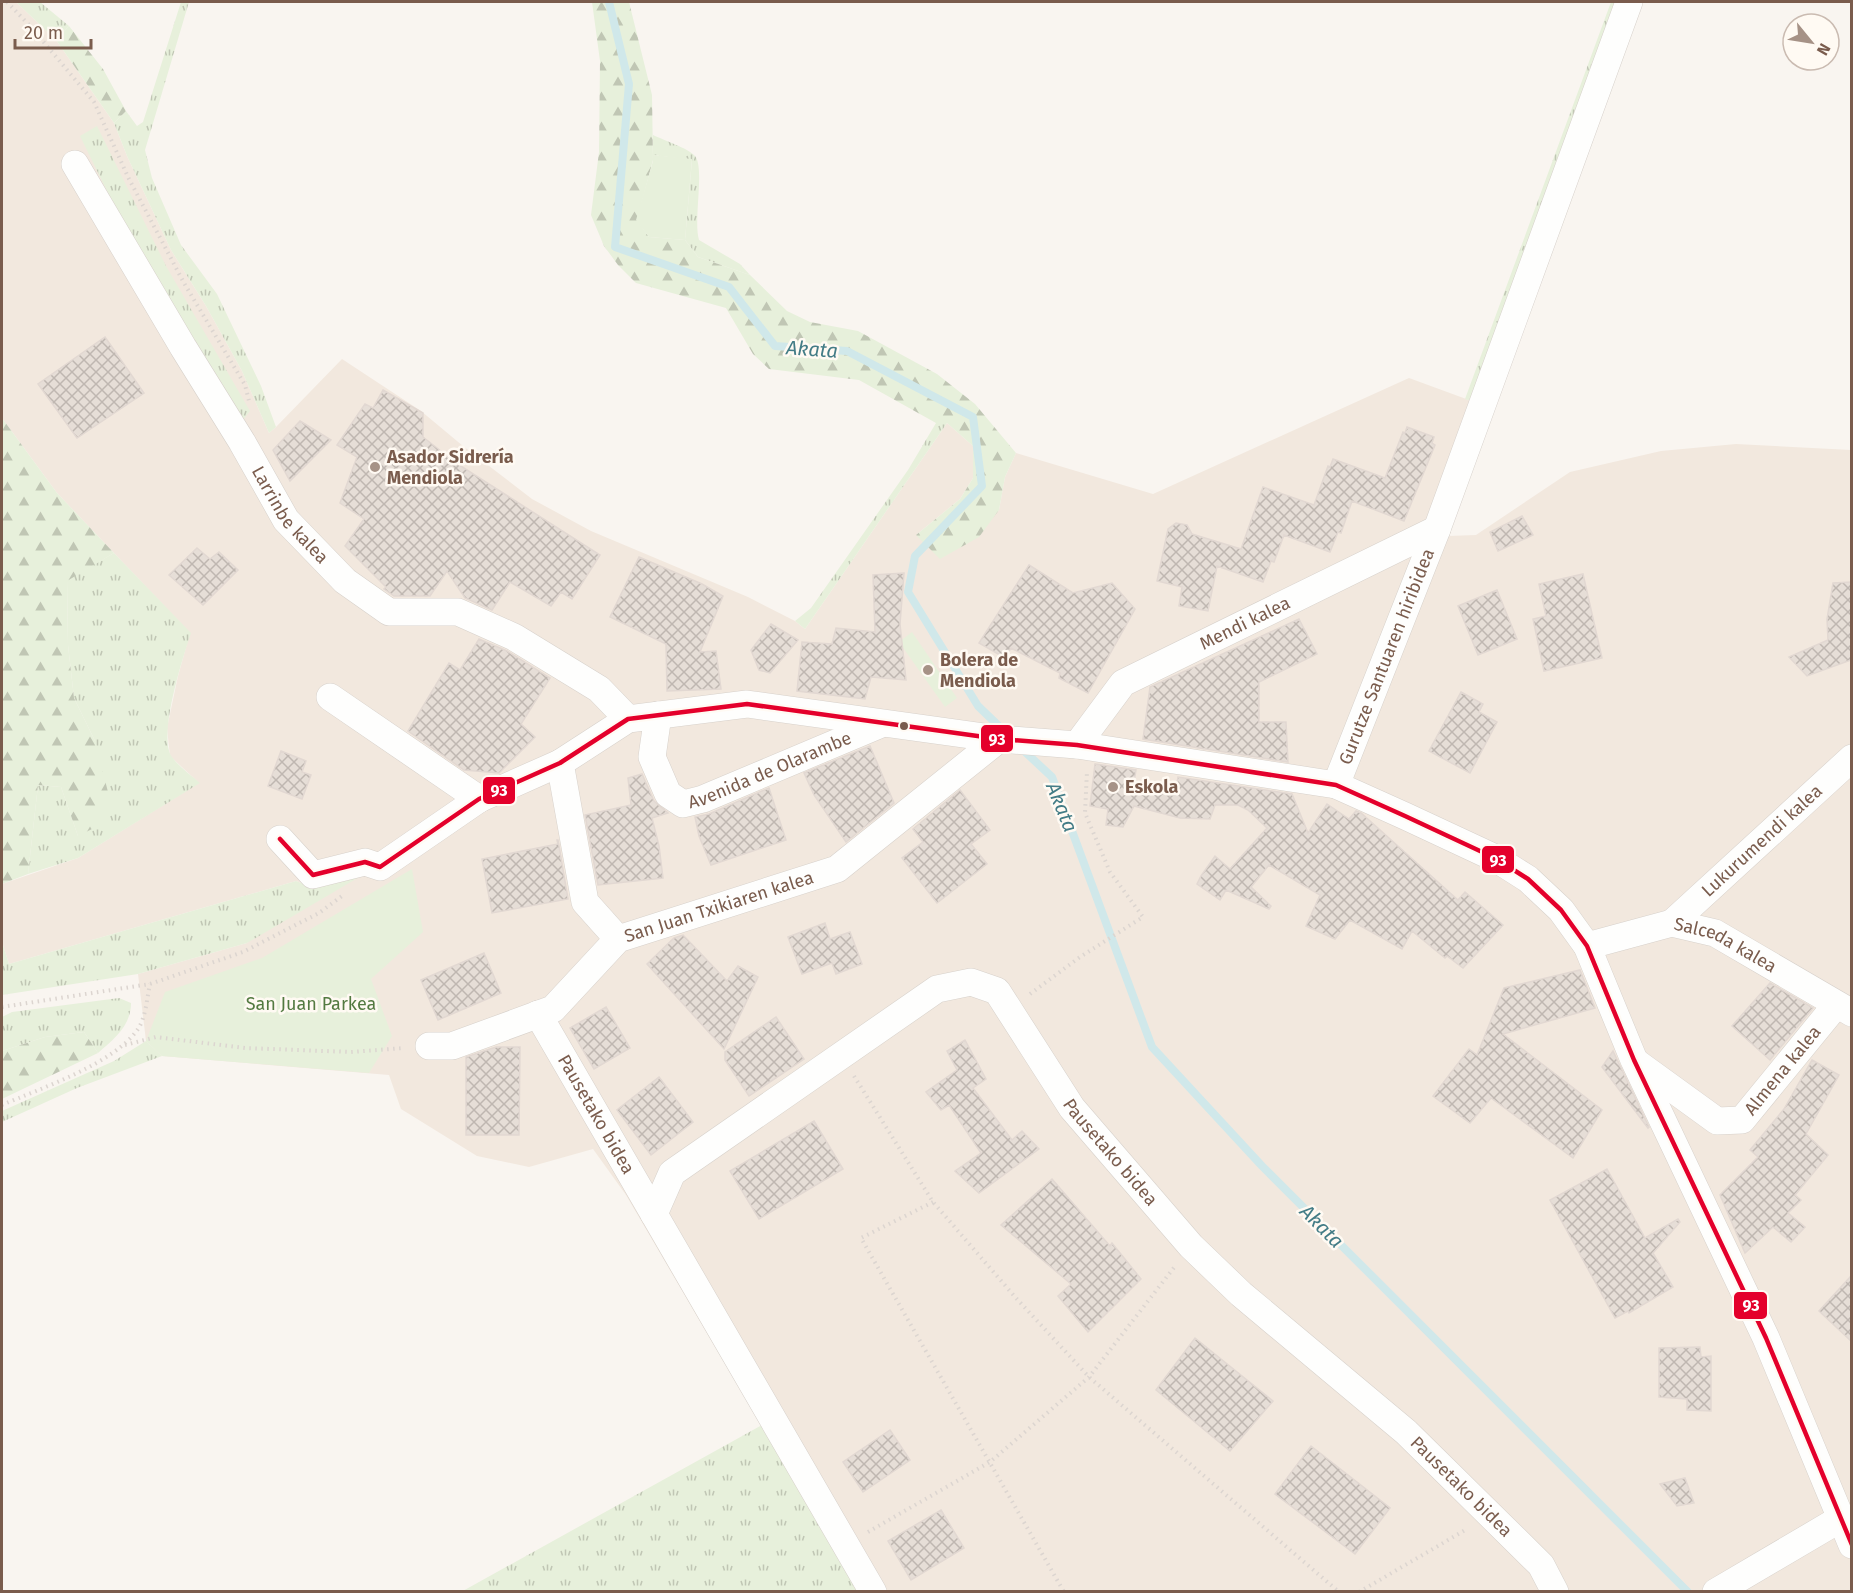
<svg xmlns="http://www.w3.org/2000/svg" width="1853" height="1593" viewBox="0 0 1853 1593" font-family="'Fira Sans',sans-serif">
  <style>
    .residential { fill: #f2e8de }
    .grass { fill: url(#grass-tufts) }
    .forest { fill: url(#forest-firs) }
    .green { fill: #e7f0db }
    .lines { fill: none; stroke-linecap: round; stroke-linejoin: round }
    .stream { stroke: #d0e8ea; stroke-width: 8 }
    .building { fill: url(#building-cross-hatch); stroke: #e2d8d2; stroke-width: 1.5 }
    .minor-casing { stroke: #d7d1cb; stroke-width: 28 }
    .path { stroke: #dcd5d0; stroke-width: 4; stroke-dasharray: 1.5 4.5; stroke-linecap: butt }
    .minor { stroke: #fefefd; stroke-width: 27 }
    .bus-1-casing { stroke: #fffaf3; stroke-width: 9 }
    .bus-1 { stroke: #e4002b; stroke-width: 4.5 }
    .poi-dot { fill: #a69286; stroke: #fffaf3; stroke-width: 2 }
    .bus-dot { fill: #7a5c4d; stroke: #fffaf3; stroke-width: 2 }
    .labels { text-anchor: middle; stroke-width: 5; stroke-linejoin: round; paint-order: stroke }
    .poi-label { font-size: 18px; font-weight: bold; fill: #7a5c4d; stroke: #fffaf3; text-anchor: start }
    .street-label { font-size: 18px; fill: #7a5c4d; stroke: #fffaf3 }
    .park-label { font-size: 18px; fill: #537a41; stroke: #fffaf3 }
    .water-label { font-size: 20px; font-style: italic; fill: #437c86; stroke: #fffaf3 }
    .line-badge { stroke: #fffaf3; stroke-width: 2 }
    .badge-label { font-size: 16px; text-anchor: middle; font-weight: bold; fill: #fff }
  </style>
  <defs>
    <pattern id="grass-tufts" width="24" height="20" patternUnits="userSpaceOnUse" patternTransform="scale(1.5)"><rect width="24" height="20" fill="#e7f0db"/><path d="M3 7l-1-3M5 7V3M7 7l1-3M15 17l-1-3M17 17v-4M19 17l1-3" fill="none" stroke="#c0c6b4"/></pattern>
    <pattern id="forest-firs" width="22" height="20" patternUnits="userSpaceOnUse" patternTransform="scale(1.5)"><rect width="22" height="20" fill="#e7f0db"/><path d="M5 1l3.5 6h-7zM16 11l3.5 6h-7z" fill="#c0c6b4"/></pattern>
    <pattern id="building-cross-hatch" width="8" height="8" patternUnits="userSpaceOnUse" patternTransform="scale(1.5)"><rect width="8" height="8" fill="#e6ded7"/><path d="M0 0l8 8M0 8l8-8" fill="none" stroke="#bfb7b1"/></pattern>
  </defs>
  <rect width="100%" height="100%" fill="#f9f5f0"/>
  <!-- residential -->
  <path class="residential" d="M2,2h14l40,38 58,83 13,33 44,94 35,56 36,65 27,62 7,-6 66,-68 79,52 42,35 69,53 59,32 157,66 47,24 10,8 142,-206 26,23v32l-13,21 -44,36 83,-25 6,-33 11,-24 137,41 256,-116 79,29 -40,129 28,-1 94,-63 91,-21 75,-7 115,6v1141h-993l-232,-396 -33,-46 -64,18 -52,-11 -76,-47 -12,-34 -227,-19 -16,-15 -8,-67 109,-31 57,-59 -8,-3 -287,83 -7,-22v-58l76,-26 121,-75 -29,-27 -3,-28 11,-52 12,-43 -133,-140 -55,-75z"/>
  <!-- grass -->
  <path class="grass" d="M16,2h24l29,24 -13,14z
    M181,2h8l-44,148 7,28 29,67 36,49 44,92 15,41 -7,6 -27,-62 -36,-65 -35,-56 -44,-94 -13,-33 12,-12 11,15 6,-4z
    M1611,2h10l-147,400 -9,-3z
    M97,126l69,140 84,145 -7,9 -112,-180 -51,-104z
    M653,135c10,5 35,13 42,21 10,12 -2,64 4,84l41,24 10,11 -52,-18 -13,-17 7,-80 -39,-5z
    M936,423h11l-142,206 -10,-8 16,-13 97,-138z
    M114,553l77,80c-8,24 -34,104 -19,124 7,10 19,18 28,26l-122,75 -50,16 10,-89 23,2 17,49 17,-95 -21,-43 -6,-53 -1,-65z
    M361,876l-114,67 -109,31 -136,21v-53l7,22 287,-83 8,3z
    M119,998l12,5c0,23 -17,36 -33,50l-14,-21 -39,5 -43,14v-34l10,-5z
    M146,1041l16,15 -85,32 -75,34v-11l112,-50z
    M762,1425l96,167h-397z"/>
  <!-- forest -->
  <path class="forest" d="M592,2h37l23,93 1,65 -16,60 12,17 36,3 13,17 52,18 37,36 23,11 48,9 79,43 38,30 41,49 -11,24 -6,33 -20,27 -39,22 -24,-24 44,-36 13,-21v-32l-26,-23h-11l-77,-43 -90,-11 -16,-15 -27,-46 -90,-25 -18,-18 -14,-19 -13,-31 8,-63 1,-91z
    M69,26l34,43 23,42 -12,12 -58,-83z
    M2,418l55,75 57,60 -47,28 1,64 6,53 21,43 13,51 -16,37 -14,7 -17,-49 -23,-2 -10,89 -26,10z
    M84,1032l14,21 -96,46v-48l43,-14z"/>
  <!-- green -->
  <path class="green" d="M653,155l39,4 -7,81 -36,-3 -13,-17 17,-59z
    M912,632l45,66 -12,9 -46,-65z
    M412,869l11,63 -52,47 21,57 -23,37 -207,-17 -16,-15 19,-49 97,-34z"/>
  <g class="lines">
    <!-- stream -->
    <path class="stream" d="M609,2l20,82 -14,163 114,40 46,59 72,5 126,66 9,69 -67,70 -7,36 70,114 27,26
      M1022,749l30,28 100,270 110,119 426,426"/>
  </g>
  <!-- building -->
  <path class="building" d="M105,337l39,56 -67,45 -39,-54z
    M383,390l40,23v24l33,26 144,92 -28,44 -11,-7 -10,14 -41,-24 -18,28 -27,-12 -18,-27 -17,25h-36l-10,-7 2,-2 -41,-41 19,-27 -24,-16 17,-46 -20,-12 28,-41 8,4z
    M300,421l31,19 -41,41 -17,-31z
    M1407,427l27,10 -2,6 3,2 -31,76 -52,-20 -11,32 -3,-1 -8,20 -46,-17 -10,27 -3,-1 -8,21 -46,-16 -9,45 -29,-5 3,-19 -25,-6 11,-52 8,-6 11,2 5,9 49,15 22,-62 51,18 14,-39 2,1 3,-8 52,19 18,-46 2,1z
    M1522,516l11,19 -35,16 -8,-19z
    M197,548l13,11 9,-7 19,18 -35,35 -34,-30z
    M639,557l63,27 21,12 -23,56 16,-1 5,38 -54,2 -1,-47 -56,-27z
    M1029,565l44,28 39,-10 23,26 -47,84 -29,-15 1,-5 -49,-25 -6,10 -26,-15z
    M904,573l-4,51 6,56 -35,-3 -6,22 -68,-8 5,-49 30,2 4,-16 39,4 -2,-57z
    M1583,574l19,84 -58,13 -11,-52 13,-3 -7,-32z
    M1851,582v78l-44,16 -18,-19 39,-17 -1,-21 6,-36z
    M1497,590l20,49 -39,16 -20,-49z
    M1299,619l18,35 -58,28v40h27l2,40 -145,-23 7,-52z
    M771,624l27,16 -28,33 -11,-3 -8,-20z
    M479,639l28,12 43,27 -29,46 14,13 -36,36 -35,-3 -56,-39 41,-68 11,7z
    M1461,692l22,12 -4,8 18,10 -27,51 -41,-22z
    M870,746l24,57 -48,39 -32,-47 -10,-22z
    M281,751l25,10 -4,11 9,3 -9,24 -34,-13z
    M1095,764l41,6 -3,18 42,7 3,-18 114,17 16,39 19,-29 22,15 7,-8 5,2 97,87 7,-8 38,33 -40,43 -16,-12 -2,2 -33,-27 -10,18 -52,-29 -15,19 -29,-13 14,-31 -51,-30 -18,22 20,19 -2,3 -43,-19 -6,10 -23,-16 4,-8 14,-20 15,13 37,-41 -19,-18 -10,-5h-23l-5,14 -30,-1 -46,-12 -11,21 -17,-2 2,-16 -18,-3z
    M642,774l12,27 14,12 -16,5 7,28 4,32 -65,7 -13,-70 46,-10 -3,-27z
    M769,788l17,52 -75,25 -12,-29 -4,-19 14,-3z
    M960,790l30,40 -19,14 16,20 -50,39 -35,-45 21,-16 -10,-13z
    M557,840h1l10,59 -76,14 -10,-54 76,-15z
    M825,923l5,16 20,-7 12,32 -26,10 -4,-11 -30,11 -14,-37z
    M683,935l44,46 11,-15 20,11 -34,72 -77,-85 27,-26z
    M484,953l17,40 -63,27 -17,-40z
    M1580,970l15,38 -92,26 99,76 -29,48 -82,-60 -21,25 -37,-27 36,-47 8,6 27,-67z
    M1770,983l43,25 -43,52 -38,-34z
    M606,1007l24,41 -36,21 -24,-41z
    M776,1017l28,42 -55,37 -24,-36v-8z
    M965,1040l21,39 -13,9 39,52 10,-9 17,18 -60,44 -24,-22 26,-18 -32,-48 -8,5 -15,-18 31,-22 -10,-19z
    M496,1047h24l-1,88h-53v-78z
    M1613,1051l36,76 -1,1 -46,-61z
    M1812,1060l27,15 -33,59 22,21 -33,40 6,5 -13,13 17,14 -14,15 -18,-15 -28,26 -25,-58 38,-38 -8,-7 34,-41z
    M659,1077l34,45 -42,33 -34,-45z
    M814,1121l29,48 -84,50 -29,-48z
    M1607,1169l38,69 33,-19 2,3 -27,31 20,34 -44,26 -1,-2 -13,7 -65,-118z
    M1052,1179l58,67 2,-3 29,36 -53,53 -30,-36 13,-12 -70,-59z
    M1851,1276v65l-32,-30z
    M1195,1338l78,63 -43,50 -74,-61z
    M1700,1347l1,10 10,-1v55l-24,-1v-11l-28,-2v-49z
    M890,1430l20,30 -47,32 -20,-30z
    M1311,1446l79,62 -35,46 -80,-60z
    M1685,1478l9,25 -17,3 -17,-22z
    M941,1510l23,38 -53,32 -23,-39z"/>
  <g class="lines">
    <!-- minor casing -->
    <g class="minor-casing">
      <g id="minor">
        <path id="s1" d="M75,164l108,183 59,95 44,78 59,61 44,31h69l56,25 85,52 29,30"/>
        <path d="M330,697l149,102"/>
        <path id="s2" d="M658,715l-6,42 16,37 15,10 20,-5 178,-75"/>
        <path id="s3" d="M1077,745l46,-62 314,-154"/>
        <path d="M560,763l25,139 33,37"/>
        <path id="s4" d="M1336,785l101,-256 192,-527"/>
        <path d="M280,839l33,36 52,-13 15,5 99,-68 81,-36 68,-44 119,-15 252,35 78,6 259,40 69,31 90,42 33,21 33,31 26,36 47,114 132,278 86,207"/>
        <path id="s5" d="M1672,923l180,-165"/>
        <path id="s6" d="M1587,946l85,-23 43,10 137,80"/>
        <path id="s7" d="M538,1014l335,578"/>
        <path id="s8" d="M429,1046h23l101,-37 65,-70 219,-70 162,-130"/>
        <path id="s9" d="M1637,1063l80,58 25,-1 94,-115"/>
        <path id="s10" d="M654,1214l18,-41 265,-184 34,-7 26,9 75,117 119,138 50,48 165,138 135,133 14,27"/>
        <path d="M1716,1592l124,-73"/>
      </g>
    </g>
    <!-- path -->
    <path class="path" d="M7,2l24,25 63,75 35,77 55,104 61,102 4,16
      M1030,994l50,-37 63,-40 -33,-45 -25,-59 2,-42
      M2,1007l148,-23 93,-32 76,-39 23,-17
      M125,1045l31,-8 89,11 106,4 53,-4
      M854,1076l79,126 83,96 73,79 250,215
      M2,1105c39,-17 112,-41 136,-76 8,-12 9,-32 12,-45
      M933,1202l-72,36 203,354
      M868,1532l122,-70 99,-85 87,-112
      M1359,1592l108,-63"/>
    <!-- minor -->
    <use href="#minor" class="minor"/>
    <!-- bus-1 casing -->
    <g class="bus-1-casing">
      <path id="bus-1" d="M280,839l33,36 52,-13 15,5 99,-68 81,-36 68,-44 119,-15 252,35 78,6 259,40 69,31 90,42 33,21 33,31 26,36 47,114 132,278 86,207"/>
    </g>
    <!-- bus-1 -->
    <use href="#bus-1" class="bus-1"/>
  </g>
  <!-- markers -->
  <g class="poi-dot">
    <circle cx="375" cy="467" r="6"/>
    <circle cx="928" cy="670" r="6"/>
    <circle cx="1113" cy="787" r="6"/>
  </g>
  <circle class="bus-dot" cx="904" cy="726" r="5"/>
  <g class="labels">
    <!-- poi labels -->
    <g class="poi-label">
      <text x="387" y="463">Asador Sidrería<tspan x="387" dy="21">Mendiola</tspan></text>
      <text x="940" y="666">Bolera de<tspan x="940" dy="21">Mendiola</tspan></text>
      <text x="1125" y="793">Eskola</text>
    </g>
    <!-- street labels -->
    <g class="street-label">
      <text dy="6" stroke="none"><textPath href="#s1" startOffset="412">Larrinbe kalea</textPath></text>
      <text dy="6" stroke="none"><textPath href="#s3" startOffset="213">Mendi kalea</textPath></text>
      <text dy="6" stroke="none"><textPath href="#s4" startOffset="138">Gurutze Santuaren hiribidea</textPath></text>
      <text dy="6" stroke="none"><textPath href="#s2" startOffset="194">Avenida de Olarambe</textPath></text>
      <text dy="6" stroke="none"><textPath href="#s5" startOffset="122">Lukurumendi kalea</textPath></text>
      <text dy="6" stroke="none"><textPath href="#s8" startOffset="332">San Juan Txikiaren kalea</textPath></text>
      <text dy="6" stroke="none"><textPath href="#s6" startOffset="146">Salceda kalea</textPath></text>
      <text dy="6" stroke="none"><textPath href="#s9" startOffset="188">Almena kalea</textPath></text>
      <text dy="6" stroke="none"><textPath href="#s7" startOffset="116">Pausetako bidea</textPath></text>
      <text dy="6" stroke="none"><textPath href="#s10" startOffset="627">Pausetako bidea</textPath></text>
      <text dy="6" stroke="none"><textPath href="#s10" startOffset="1113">Pausetako bidea</textPath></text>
    </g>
    <!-- park labels -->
    <g class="park-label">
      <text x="311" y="1010">San Juan Parkea</text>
    </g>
    <!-- water labels -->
    <g class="water-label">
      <text transform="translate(812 349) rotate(4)" y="7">Akata</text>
      <text transform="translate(1062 807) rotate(68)" y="7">Akata</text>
      <text transform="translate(1322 1226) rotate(45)" y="7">Akata</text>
    </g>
  </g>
  <g class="line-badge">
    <rect x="980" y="724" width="34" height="29" rx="6" fill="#e4002b"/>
    <rect x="482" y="776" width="34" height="29" rx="6" fill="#e4002b"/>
    <rect x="1481" y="845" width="34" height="29" rx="6" fill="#e4002b"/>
    <rect x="1733" y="1291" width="35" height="29" rx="6" fill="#e4002b"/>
  </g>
  <g class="badge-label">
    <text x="997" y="745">93</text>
    <text x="499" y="796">93</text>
    <text x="1498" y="866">93</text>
    <text x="1751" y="1311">93</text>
  </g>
  <!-- border -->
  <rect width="1853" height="1593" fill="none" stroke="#7a5c4d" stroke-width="6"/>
  <!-- north arrow -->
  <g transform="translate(1811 42) rotate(120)"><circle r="28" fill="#fffaf3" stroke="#cabbb1" stroke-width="1.5"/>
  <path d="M0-4.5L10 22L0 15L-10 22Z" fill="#a69286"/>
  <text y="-9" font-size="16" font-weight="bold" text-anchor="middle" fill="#7a5c4d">N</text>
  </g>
  <!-- scale -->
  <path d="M15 39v9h76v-9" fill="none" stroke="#7a5c4d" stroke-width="3"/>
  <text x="24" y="39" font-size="18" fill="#7a5c4d" stroke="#fffaf3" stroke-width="4.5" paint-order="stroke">20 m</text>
</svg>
